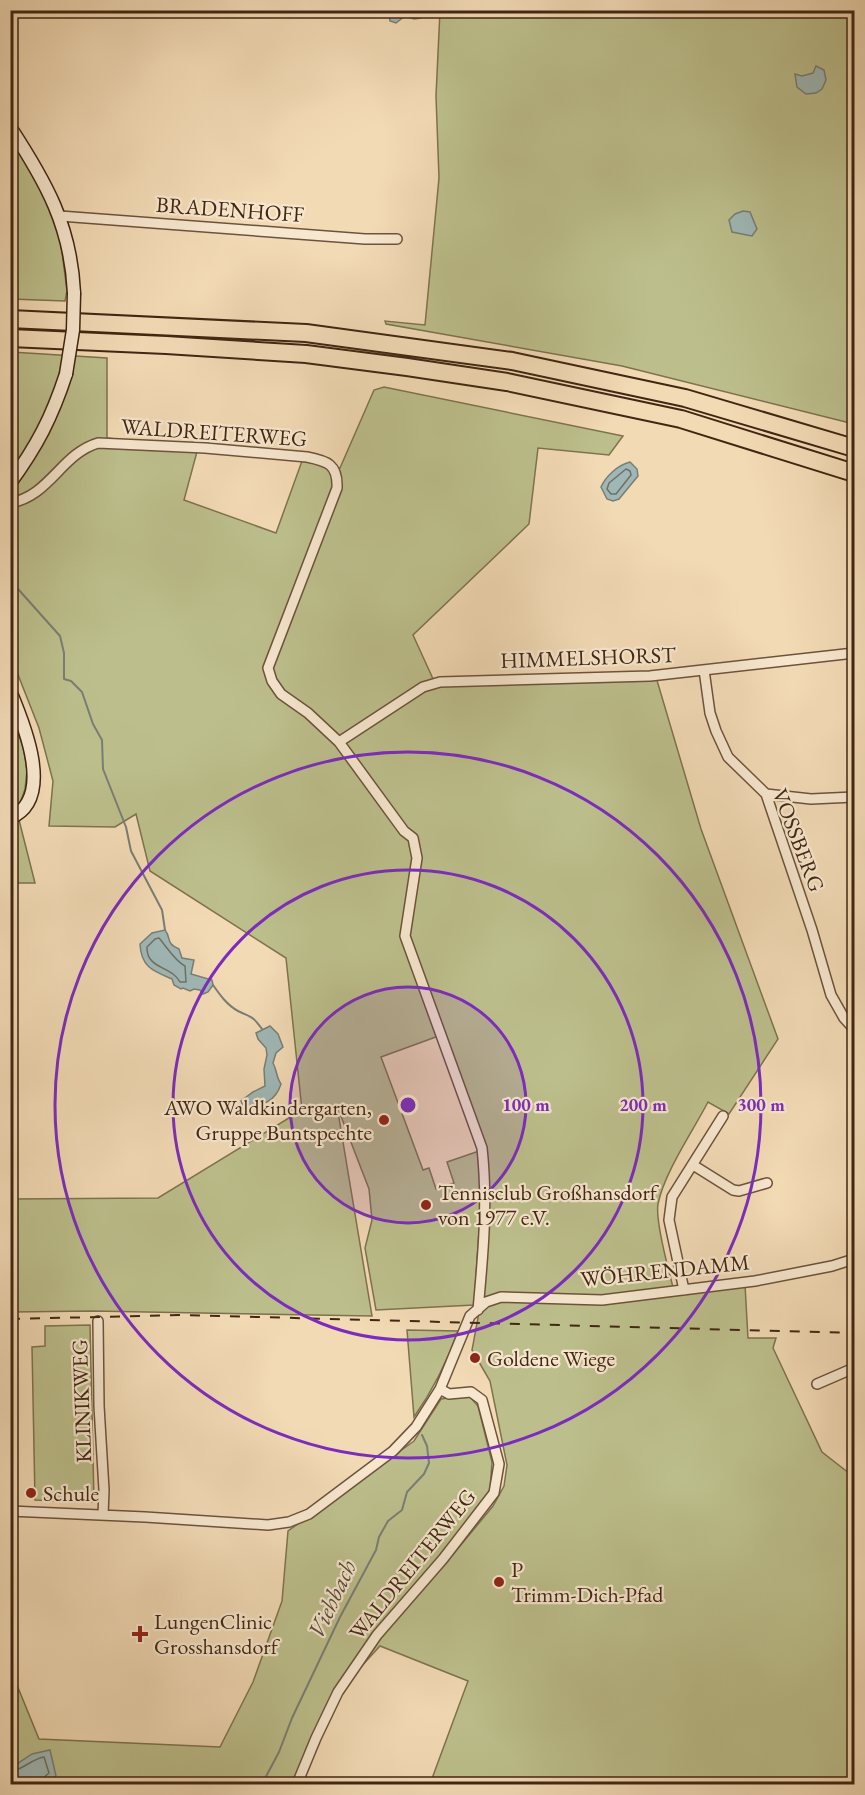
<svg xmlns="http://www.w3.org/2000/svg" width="865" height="1795" viewBox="0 0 865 1795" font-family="'EB Garamond',serif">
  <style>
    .green { fill: #bcbf8c; stroke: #7e724f; stroke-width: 1.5 }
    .water { fill: #9fb8b7; stroke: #797e75; stroke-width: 1.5 }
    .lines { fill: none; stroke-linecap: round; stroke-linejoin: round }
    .shore { stroke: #706f64; stroke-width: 1.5 }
    .stream { stroke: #797e75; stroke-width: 2 }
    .minor-casing { stroke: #6d533b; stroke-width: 12 }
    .secondary-casing { stroke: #412612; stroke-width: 15 }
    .motorway-casing { stroke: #412612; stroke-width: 20 }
    .minor { stroke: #f7e7cf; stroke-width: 9 }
    .secondary { stroke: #f7e7cf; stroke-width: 12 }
    .motorway { stroke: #f2dab5; stroke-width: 16 }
    .rail { stroke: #412612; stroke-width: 2; stroke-dasharray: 10 10; stroke-linecap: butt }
    .secondary-bridge-casing { stroke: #412612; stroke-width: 15; stroke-linecap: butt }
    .secondary-bridge { stroke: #f7e7cf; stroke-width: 12 }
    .ring { fill: none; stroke: #7b2cbf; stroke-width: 3 }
    .poi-dot { fill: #8f2418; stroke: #f7e7cf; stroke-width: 2 }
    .labels { text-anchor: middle; stroke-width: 4.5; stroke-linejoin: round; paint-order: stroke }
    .street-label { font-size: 22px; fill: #412612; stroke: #f7e7cf }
    .poi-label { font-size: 22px; fill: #412612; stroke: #f7e7cf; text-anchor: start }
    .water-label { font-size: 24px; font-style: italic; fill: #584a3b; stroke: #f7e7cf }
    .centre { fill: #7b2cbf; stroke: #f7e7cf; stroke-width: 3 }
    .ring-label { font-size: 18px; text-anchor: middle; font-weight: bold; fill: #7b2cbf; stroke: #f7e7cf; stroke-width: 4.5; stroke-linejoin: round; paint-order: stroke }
  </style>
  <rect width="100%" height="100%" fill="#f2dab5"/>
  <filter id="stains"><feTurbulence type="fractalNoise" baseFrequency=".00333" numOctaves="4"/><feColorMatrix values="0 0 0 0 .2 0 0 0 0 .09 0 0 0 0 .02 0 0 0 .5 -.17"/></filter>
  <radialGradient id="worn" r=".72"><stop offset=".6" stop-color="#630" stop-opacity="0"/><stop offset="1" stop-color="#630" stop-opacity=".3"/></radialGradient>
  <!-- green -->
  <path class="green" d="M440,11h414v413l-232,-58 -236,-42 -1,-3 40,4 14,-147 -3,-82z
    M10,137l22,33 27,59 8,62 -2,10 -54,-2z
    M11,352l96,6v80l91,10 -14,52 92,33 26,-72 38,7 34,-78 10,-3 239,49 -14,19 -71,-7 -9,76 -116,111 21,46 222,-4 45,152 77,210 -49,75 -21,-12c-15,29 -44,71 -50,102 -3,17 10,64 15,83l72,-2 3,53h28l-3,10 49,104 32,25v307h-424l38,-103 -88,-35 -42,46 -41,92h-286l-1,-116 29,71 181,8 33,-65 29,-81 6,-70 126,-90 27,-42 27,-4 10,11 14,56 -2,28 -48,65 4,8 47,-57 11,-20 3,-21 -17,-84 -18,-31 8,-43 9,-128 -45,-145 -63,23 42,113 6,-2 7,21 18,-6 -7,-21 32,-11 3,36 -8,118 -98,5 -11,-62 7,-28 -3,-31 -32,-83 35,210 -280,-5 -81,1v-113l147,-1 144,-88 -16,-152 -136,-87 -14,-57 -21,13 -66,-1 4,-45 -14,-53 -28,-71z
    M10,713l13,33 4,24 -2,19 -8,23 18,71h-24z
    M90,1325l4,177 -59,-2 -3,-153 13,-1v-20z
    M407,1330l51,1c-11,31 -25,59 -44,86z"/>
  <!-- water -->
  <path class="water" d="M388,11l34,-1v1l-1,7 -7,1 -9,-3 -9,7 -6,-2z
    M816,66l8,4 2,10 -4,9 -6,4 -10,1 -9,-7 -2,-13 7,2 11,-3z
    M743,211l7,1 7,17 -5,7 -20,-4 -3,-12 6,-6z
    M630,462l7,7 1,7 -19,23 -6,2 -6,-2 -6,-12c5,-11 17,-22 29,-25z
    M165,930c7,9 0,13 14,19l3,9 12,2 -3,14 21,6 1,5 -5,7 -5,2 -3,-4 -6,-1 -4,2 -7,-3 -2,1 -7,-4 -2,-6c-19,-8 -31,-12 -32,-35l12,-11z
    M270,1026l8,8 5,13 -7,6 -3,10c4,7 3,14 8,21 -6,19 -19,21 -37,24l-3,-7 12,-9 12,-6 -1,-17 3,-14 -1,-7 -8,-9 -2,-6z
    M50,1750l6,26c-13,11 -30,9 -45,8v-16l21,-14z"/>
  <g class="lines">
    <!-- shore -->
    <path class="shore" d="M626,469l4,2 1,4 -15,19h-5l-4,-5 2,-6z
      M159,938c7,8 16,23 26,28l1,16h-6c-8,-16 -34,-13 -33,-35l8,-8z
      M10,1772c12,-2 22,-13 34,-15l5,16 -7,6 -1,5"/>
    <!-- stream -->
    <path class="stream" d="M10,580l50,56 4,17v26l7,2 11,11 11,32 9,16 1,29 23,58 5,24 31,59 3,20
      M213,985c7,10 14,20 25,26 14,7 14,4 24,18
      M262,1784l17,-32 13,-34 48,-101 36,-67 3,-13 9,-16 14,-11 5,-18 17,-18 5,-11 -2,-17 -5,-11"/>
    <!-- minor casing -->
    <g class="minor-casing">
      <path id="minor" d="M60,216l305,23h32
        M10,503c40,-7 51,-49 88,-60l107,5 102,9c20,4 31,7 30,31l-69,180 4,13 9,13 27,19 31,29 65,89 9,7 4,20 -12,78 77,212c6,55 1,108 -4,162
        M704,670l6,43 6,18 12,26 38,37 46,136 19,65 13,23 10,11
        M339,742l84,-55 17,-5 210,-6 204,-23
        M766,794l45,5 43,-2
        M693,1165l40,25 6,1 28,-8
        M684,1290l-15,-70 3,-23 51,-81
        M98,1321l1,85 5,84 -1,25
        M817,1384l37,-16
        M10,1511l135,6 123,8 21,-3 20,-8 84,-63 23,-24 24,-38 30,-73 16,-14 15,-5 101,3 153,-19 77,-15 22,-7
        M297,1784l19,-46 22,-46 39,-57 66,-76 51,-66 5,-29 -17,-64 -11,-8 -22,2 -9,-5"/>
    </g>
    <!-- secondary casing -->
    <g class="secondary-casing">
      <path id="secondary" d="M10,127c36,55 61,99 64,166
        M10,483c27,-37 42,-66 56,-109
        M10,691c13,31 46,108 0,127"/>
    </g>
    <!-- motorway casing -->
    <g class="motorway-casing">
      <path id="motorway" d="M10,319l296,14 206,28 173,37 169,50
        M10,338l156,7 140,9 101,13 100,15 174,37 173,54"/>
    </g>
    <!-- minor -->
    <use href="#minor" class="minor"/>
    <!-- secondary -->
    <use href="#secondary" class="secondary"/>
    <!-- motorway -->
    <use href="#motorway" class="motorway"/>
    <!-- rail -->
    <path class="rail" d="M10,1319l173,-4 671,18"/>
    <!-- secondary-bridge casing -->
    <g class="secondary-bridge-casing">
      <path id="secondary-bridge" d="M66,374l7,-44 1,-37"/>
    </g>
    <!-- secondary-bridge -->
    <use href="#secondary-bridge" class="secondary-bridge"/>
  </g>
  <!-- distance rings -->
  <circle cx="408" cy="1105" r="118" fill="#7b2cbf" fill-opacity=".12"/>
  <g class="ring">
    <circle cx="408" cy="1105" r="118"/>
    <circle cx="408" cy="1105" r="235"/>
    <circle cx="408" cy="1105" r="353"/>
  </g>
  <!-- markers -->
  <g class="poi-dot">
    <circle cx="384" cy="1120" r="6"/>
    <circle cx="426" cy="1205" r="6"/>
    <circle cx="475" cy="1358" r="6"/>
    <circle cx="31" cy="1493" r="6"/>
    <circle cx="499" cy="1582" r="6"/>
    <path d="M137 1625h6v6h6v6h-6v6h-6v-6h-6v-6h6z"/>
  </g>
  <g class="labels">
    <!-- street labels -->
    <g class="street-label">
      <text transform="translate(230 209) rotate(4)" y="8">BRADENHOFF</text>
      <text transform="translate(214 432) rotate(4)" y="8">WALDREITERWEG</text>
      <text transform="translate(588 657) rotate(-2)" y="8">HIMMELSHORST</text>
      <text transform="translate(799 840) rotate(69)" y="8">VOSSBERG</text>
      <text transform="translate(665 1270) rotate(-6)" y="8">WÖHRENDAMM</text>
      <text transform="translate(81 1401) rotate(-92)" y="8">KLINIKWEG</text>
      <text transform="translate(412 1564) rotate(-51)" y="8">WALDREITERWEG</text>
    </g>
    <!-- poi labels -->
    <g class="poi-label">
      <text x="372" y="1115" text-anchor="end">AWO Waldkindergarten,<tspan x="372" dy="25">Gruppe Buntspechte</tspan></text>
      <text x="438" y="1200">Tennisclub Großhansdorf<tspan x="438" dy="25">von 1977 e.V.</tspan></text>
      <text x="487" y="1366">Goldene Wiege</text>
      <text x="43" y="1501">Schule</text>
      <text x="511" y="1577">P<tspan x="511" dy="25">Trimm-Dich-Pfad</tspan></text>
      <text x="154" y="1629">LungenClinic<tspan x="154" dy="25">Grosshansdorf</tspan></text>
    </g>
    <!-- water labels -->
    <g class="water-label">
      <text transform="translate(332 1599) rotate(-65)" y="8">Viehbach</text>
    </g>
  </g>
  <circle cx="408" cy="1105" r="9" class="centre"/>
  <g class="ring-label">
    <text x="526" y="1111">100 m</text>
    <text x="643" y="1111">200 m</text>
    <text x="761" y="1111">300 m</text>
  </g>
  <!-- margin -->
  <rect width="865" height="1795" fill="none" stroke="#f2dab5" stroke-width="36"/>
  <rect x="12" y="12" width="841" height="1771" fill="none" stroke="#412612" stroke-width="3"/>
  <rect x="18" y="18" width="829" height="1759" fill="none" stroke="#412612" stroke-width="1.5"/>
  <rect width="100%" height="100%" filter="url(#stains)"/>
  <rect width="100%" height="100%" fill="url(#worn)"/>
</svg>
